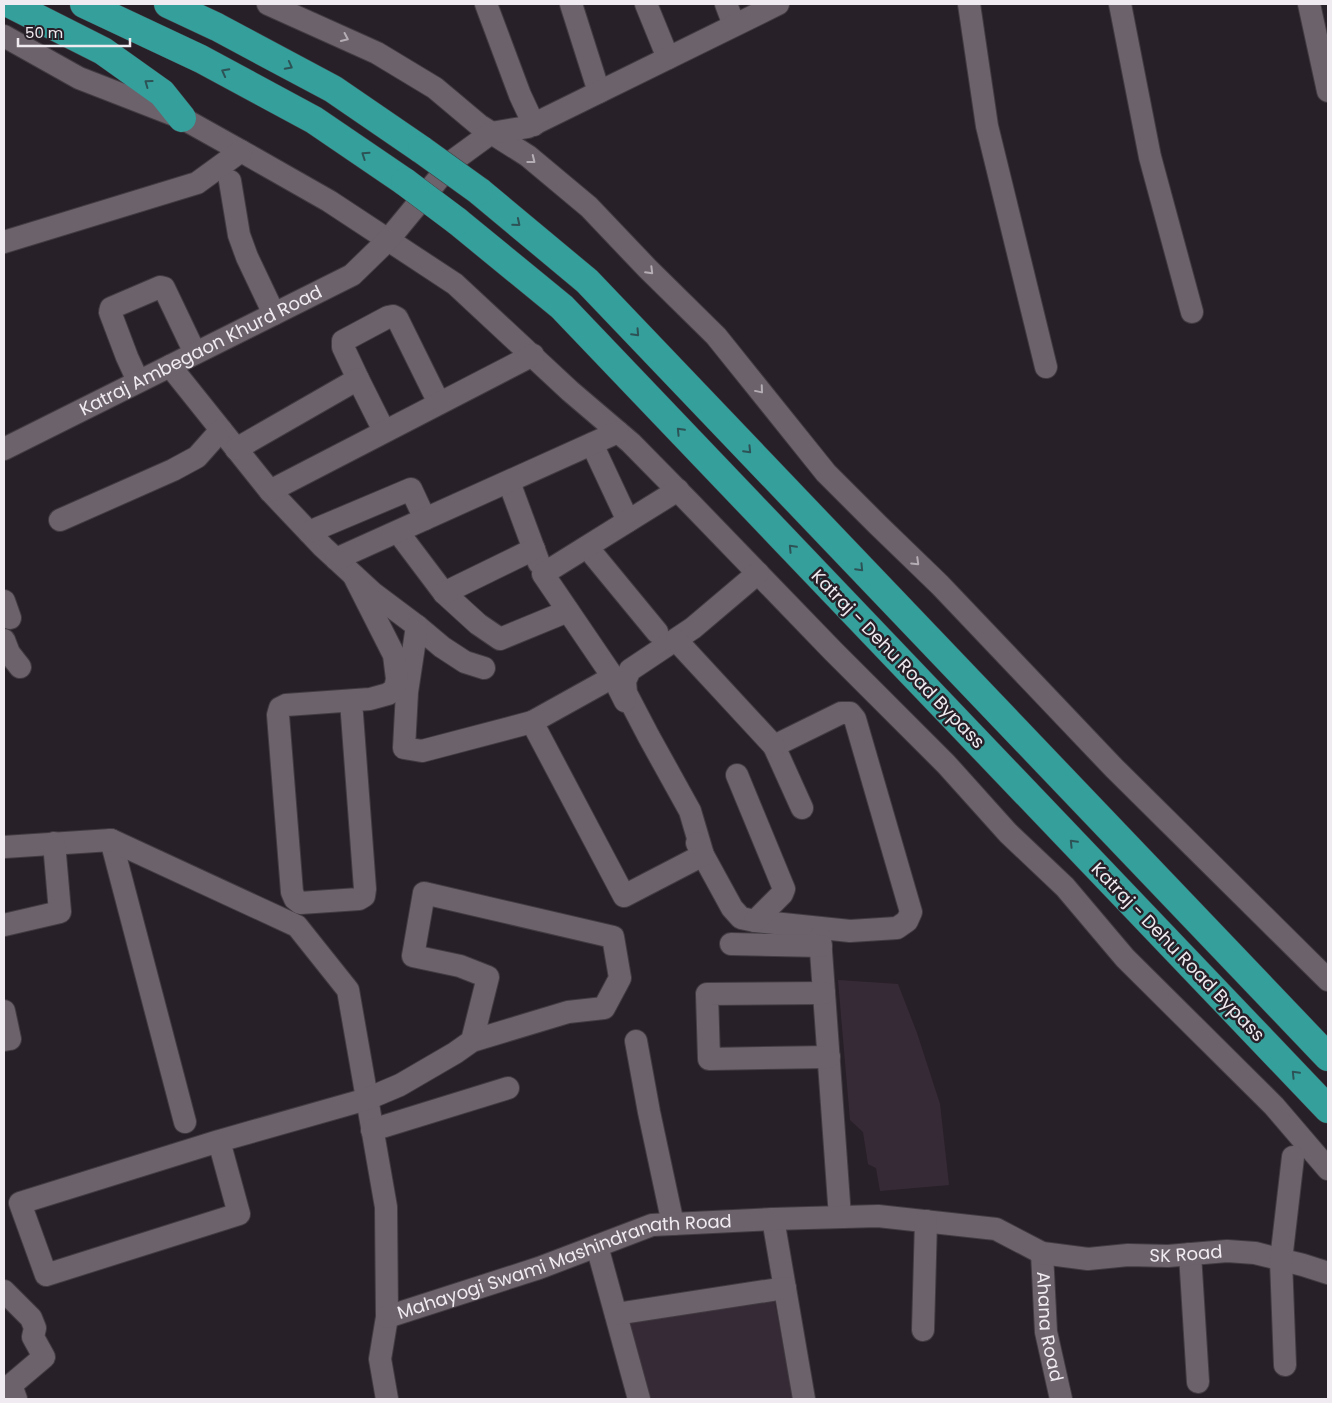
<svg xmlns="http://www.w3.org/2000/svg" width="1332" height="1403" viewBox="0 0 1332 1403" font-family="Poppins,sans-serif">
  <style>
    .built { fill: #362a36 }
    .lines { fill: none; stroke-linecap: round; stroke-linejoin: round }
    .minor-casing { stroke: #423c42; stroke-width: 24 }
    .highway-casing { stroke: #423c42; stroke-width: 29 }
    .minor { stroke: #6c626b; stroke-width: 22 }
    .highway { stroke: #349f9b; stroke-width: 28 }
    .highway-bridge-casing { stroke: #423c42; stroke-width: 29; stroke-linecap: butt }
    .highway-bridge { stroke: #349f9b; stroke-width: 28 }
    .oneway { stroke: #b5adb4 }
    .oneway2 { stroke: #2d5356 }
    .labels { text-anchor: middle; stroke-width: 5; stroke-linejoin: round; paint-order: stroke }
    .street-label { font-size: 18px; fill: #f0ebf0; stroke: #282028 }
  </style>
  <rect width="100%" height="100%" fill="#282028"/>
  <!-- built -->
  <path class="built" d="M838,980l60,4 19,49 23,71 9,81 -69,6 -4,-23 -8,-4 -5,-32 -13,-12z
    M771,1282l22,117h-147l-25,-90z"/>
  <g class="lines">
    <!-- minor casing -->
    <g class="minor-casing">
      <g id="minor">
        <path d="M268,4l109,49 58,35 44,37 49,31 61,51 58,61 69,68 110,137 52,52 62,60 174,183 214,212"/>
        <path d="M486,4l34,91 14,30"/>
        <path d="M571,4l28,88"/>
        <path d="M646,4l22,54"/>
        <path d="M726,4l8,21"/>
        <path d="M969,4l18,122 59,241"/>
        <path d="M1120,4l30,153 42,155"/>
        <path d="M1309,4l19,87"/>
        <path d="M4,36l75,42 103,40 59,33 88,50 126,83 115,107 61,52 60,61 142,147 113,113 62,69 57,54 60,71 149,148 54,63"/>
        <path d="M230,181l9,54 8,22 27,57"/>
        <path d="M4,242l193,-59 44,-32"/>
        <path d="M170,366l100,125 53,56 50,46 44,33 25,21 23,15 19,6"/>
        <path d="M358,379l-15,-32v-6l45,-24 5,-1 4,2 38,77"/>
        <path d="M138,381l-11,-24 -17,-45 1,-4 49,-21 4,1 31,65"/>
        <path d="M592,444l36,77"/>
        <path id="s1" d="M4,449l348,-174 36,-35 66,-80 37,-27 37,-6 250,-123"/>
        <path d="M236,449l122,-70 21,42"/>
        <path d="M509,482l30,81"/>
        <path d="M270,491l263,-136"/>
        <path d="M60,520l113,-50 24,-13 24,-27"/>
        <path d="M309,532l102,-43 14,30"/>
        <path d="M398,532l46,61 34,31 22,15 68,-28"/>
        <path d="M587,547l70,85"/>
        <path d="M336,559l282,-127"/>
        <path d="M758,573l-65,55 -63,42 -5,11 1,12 23,44 41,74 13,44 29,53 9,10 14,3 95,10 47,-3 10,-7 4,-9 -56,-193 -5,-6h-9l-67,33 28,62"/>
        <path d="M444,593l90,-44"/>
        <path d="M4,601l6,17"/>
        <path d="M417,626l-10,66 -3,56 18,3 110,-29"/>
        <path d="M4,640l5,13 11,14"/>
        <path d="M676,640l98,106"/>
        <path d="M613,677l-81,45 92,174 79,-41 -6,-12"/>
        <path d="M351,701l14,188 -1,7 -5,3 -59,4 -5,-4 -3,-7 -14,-177 2,-7 6,-3 84,-6 18,-5 7,-5 2,-10 -3,-24 -40,-79"/>
        <path d="M625,701l-12,-24 -70,-103 135,-84"/>
        <path d="M737,775l47,114 -2,5 -27,27"/>
        <path d="M111,840l74,282"/>
        <path d="M4,847l107,-7 186,86 51,64 38,217 1,110 -7,42 7,40"/>
        <path d="M4,925l56,-13 -6,-69"/>
        <path d="M820,937l20,280"/>
        <path d="M731,944l90,2"/>
        <path d="M824,993l-117,1 2,65 120,-2"/>
        <path d="M4,1011l6,28 -6,1"/>
        <path d="M636,1041l13,71 24,112"/>
        <path d="M372,1130l136,-42"/>
        <path d="M219,1141l20,73 -193,61 -26,-72 199,-62 148,-42 33,-14 55,-32 17,-12 16,-64 -28,-11 -47,-10 11,-63 189,44 7,41 -16,30 -36,4 -96,29"/>
        <path d="M773,1219l31,180"/>
        <path d="M597,1246l42,153"/>
        <path id="s2" d="M1042,1253l4,79 15,67"/>
        <path d="M1190,1254l8,128"/>
        <path d="M4,1291l27,27 4,10 -2,9 11,20 -33,28 5,14"/>
        <path d="M616,1314l169,-26"/>
        <path id="s3" d="M387,1317l152,-49 113,-43 121,-6 105,-3 118,13 46,24 46,6 40,-4 40,1 59,-5 28,2 48,12 25,8"/>
        <path d="M923,1330l3,-109"/>
        <path d="M1285,1365l-4,-105 12,-103"/>
      </g>
    </g>
    <!-- highway casing -->
    <g class="highway-casing">
      <path id="highway" d="M10,4l93,47 59,42 20,25
        M84,4l117,55 113,61 91,62
        M168,4l49,23 116,62 89,61
        M479,191l108,90 741,776
        M457,221l105,86 766,802"/>
    </g>
    <!-- minor -->
    <use href="#minor" class="minor"/>
    <!-- highway -->
    <use href="#highway" class="highway"/>
    <!-- highway-bridge casing -->
    <g class="highway-bridge-casing">
      <path id="highway-bridge" d="M422,150l57,41
        M405,182l52,39"/>
    </g>
    <!-- highway-bridge -->
    <use href="#highway-bridge" class="highway-bridge"/>
  </g>
  <!-- one-way arrows -->
  <defs><path id="oneway-chevron" d="M-2-3.5L2.5 0L-2 3.5" fill="none" stroke-width="1.6" stroke-linecap="round" stroke-linejoin="round" transform="scale(1.25)"/></defs>
  <g class="oneway">
    <use href="#oneway-chevron" transform="translate(345 38) rotate(25)"/>
    <use href="#oneway-chevron" transform="translate(532 160) rotate(38)"/>
    <use href="#oneway-chevron" transform="translate(650 271) rotate(45)"/>
    <use href="#oneway-chevron" transform="translate(760 390) rotate(50)"/>
    <use href="#oneway-chevron" transform="translate(916 562) rotate(44)"/>
  </g>
  <g class="oneway2">
    <use href="#oneway-chevron" transform="translate(289 66) rotate(28)"/>
    <use href="#oneway-chevron" transform="translate(225 72) rotate(-152)"/>
    <use href="#oneway-chevron" transform="translate(148 83) rotate(-144)"/>
    <use href="#oneway-chevron" transform="translate(365 155) rotate(-146)"/>
    <use href="#oneway-chevron" transform="translate(517 223) rotate(40)"/>
    <use href="#oneway-chevron" transform="translate(636 333) rotate(47)"/>
    <use href="#oneway-chevron" transform="translate(680 431) rotate(-134)"/>
    <use href="#oneway-chevron" transform="translate(748 450) rotate(46)"/>
    <use href="#oneway-chevron" transform="translate(792 548) rotate(-134)"/>
    <use href="#oneway-chevron" transform="translate(860 568) rotate(46)"/>
    <use href="#oneway-chevron" transform="translate(1073 843) rotate(-134)"/>
    <use href="#oneway-chevron" transform="translate(1295 1074) rotate(-134)"/>
  </g>
  <g class="labels">
    <!-- street labels -->
    <g class="street-label">
      <text dy="6" stroke="none"><textPath href="#s1" startOffset="220">Katraj Ambegaon Khurd Road</textPath></text>
      <text transform="translate(898 659) rotate(46)" y="6">Katraj - Dehu Road Bypass</text>
      <text transform="translate(1178 952) rotate(46)" y="6">Katraj - Dehu Road Bypass</text>
      <text dy="6" stroke="none"><textPath href="#s3" startOffset="822">SK Road</textPath></text>
      <text dy="6" stroke="none"><textPath href="#s3" startOffset="186">Mahayogi Swami Mashindranath Road</textPath></text>
      <text dy="6" stroke="none"><textPath href="#s2" startOffset="74">Ahana Road</textPath></text>
    </g>
  </g>
  <!-- border -->
  <rect width="1332" height="1403" fill="none" stroke="#f0ebf0" stroke-width="10"/>
  <!-- scale -->
  <path d="M18 38v8h112v-8" fill="none" stroke="#f0ebf0" stroke-width="2.5"/>
  <text x="25" y="38" font-size="15" fill="#f0ebf0" stroke="#282028" stroke-width="4" paint-order="stroke">50 m</text>
</svg>
